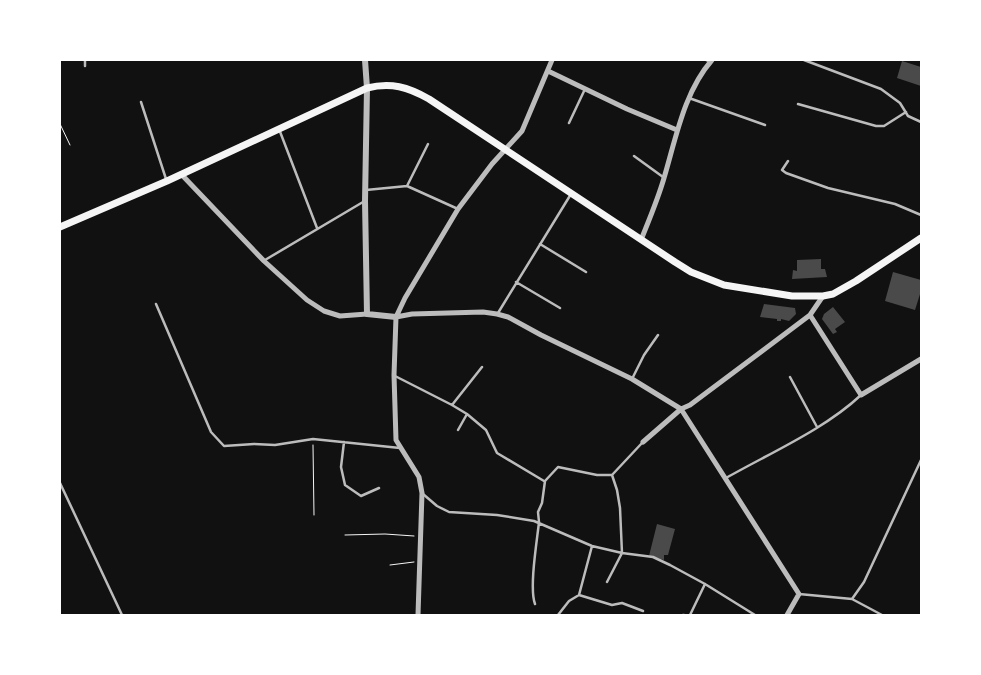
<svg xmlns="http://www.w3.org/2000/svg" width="981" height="675" viewBox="0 0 981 675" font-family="'Zilla Slab',serif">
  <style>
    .building { fill: #4a4a4a }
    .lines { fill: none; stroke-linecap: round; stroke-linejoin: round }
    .path { stroke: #f5f5f5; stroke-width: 1 }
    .service { stroke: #bcbcbc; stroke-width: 2.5 }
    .minor { stroke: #bcbcbc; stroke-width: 5 }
    .tertiary { stroke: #bcbcbc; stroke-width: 6 }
    .secondary { stroke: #f5f5f5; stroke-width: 7 }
  </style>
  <rect width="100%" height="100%" fill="#111"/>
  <!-- building -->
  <path class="building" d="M902,61l19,6v19l-24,-8z
    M821,259v10h4l2,8 -35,2 1,-9 4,1v-11z
    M893,272l28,8v11l-6,19 -30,-9z
    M764,304l31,4 1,6 -7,7 -8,-2v2h-4v-2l-17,-2z
    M833,307l12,15 -10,7 2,3 -4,2 -11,-15 2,-5z
    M657,524l18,5 -7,26h-4v5l-15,-4z"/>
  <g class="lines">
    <!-- path -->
    <path class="path" d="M60,124l10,21
      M313,445l1,70
      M345,535l40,-1 29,2
      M390,565l24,-3"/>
    <!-- service -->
    <path class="service" d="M706,60l4,2
      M804,60l77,29 19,14 8,13 13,6
      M85,66v-6
      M689,98l76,27
      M141,102l25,77
      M798,104l78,22h8l22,-14
      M569,123l16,-34
      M279,129l38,99
      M634,156l29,21
      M788,161l-6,9 4,3 42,15 67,16 26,11
      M407,186l21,-42
      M366,190l41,-4 51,23
      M540,244l46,28
      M265,260l98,-58
      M516,282l44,26
      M156,304l55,128 13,14 30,-2 21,1 38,-6 87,9
      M498,313l73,-119
      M395,376l57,29 15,9 19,16 11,23 47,28
      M790,377l27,50
      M632,379l12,-24 14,-20
      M452,405l30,-38
      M458,430l9,-16
      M344,442l-3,25 4,18 16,11 18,-8
      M726,478c44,-25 99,-49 135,-83
      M60,483l62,132
      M423,494l14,12 12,6 48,3 37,6 58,25 30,7 31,4 17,8 35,19 50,31
      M607,582l15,-29 -2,-45 -3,-18 -5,-15
      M799,594l53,5 12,-17 57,-122
      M579,595l13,-49
      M852,599l30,16
      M535,604c-6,-16 2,-63 4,-82l-1,-10 4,-9 3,-22 13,-14 39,8h15l30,-32
      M558,615l11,-14 10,-6 33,10 10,-2 21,8
      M683,615h1
      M690,615l15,-31"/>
    <!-- minor -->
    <path class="minor" d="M548,71l79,38 50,21
      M181,174l83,87 43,39 17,11 16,5 27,-2
      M641,240c8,-20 17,-41 23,-62 12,-40 20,-86 48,-118
      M810,315l51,80 60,-36
      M396,317l16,-3 71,-2 14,2 11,3 33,18 91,44 49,30 9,-4 120,-90 13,-19
      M643,442l38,-33 118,185 -12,21
      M418,615l4,-122 -3,-16 -23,-37 -2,-65 2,-58 9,-19 53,-89 34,-45 30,-33 30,-71"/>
    <!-- tertiary -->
    <path class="tertiary" d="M365,60l2,28 -2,113 2,113 29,3"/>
    <!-- secondary -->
    <path class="secondary" d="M60,227l107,-46 200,-93c24,-6 41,-1 62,11l246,163 16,10 33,13 68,11h31l10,-2 23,-13 65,-43"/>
  </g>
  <!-- border -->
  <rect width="981" height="675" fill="none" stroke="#ffffff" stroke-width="122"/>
</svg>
